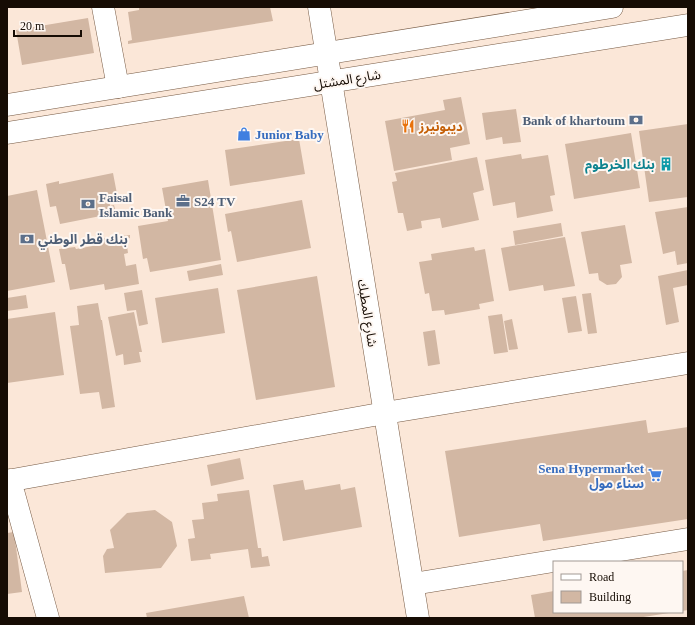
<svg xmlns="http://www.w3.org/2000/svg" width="695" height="625" viewBox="0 0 695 625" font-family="'Times New Roman','Noto Sans Arabic',serif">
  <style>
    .building { fill: #d2b7a3 }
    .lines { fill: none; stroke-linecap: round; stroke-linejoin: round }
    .minor-casing { stroke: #765a44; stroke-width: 23 }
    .tertiary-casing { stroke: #765a44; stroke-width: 23 }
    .secondary-casing { stroke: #765a44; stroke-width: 23 }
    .minor { stroke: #fff; stroke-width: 22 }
    .tertiary { stroke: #fff; stroke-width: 22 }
    .secondary { stroke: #fff; stroke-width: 22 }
    .labels { text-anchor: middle; stroke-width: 4; stroke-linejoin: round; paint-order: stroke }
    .street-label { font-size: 13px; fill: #160c04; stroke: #fef7f2 }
    .service-label { font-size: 13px; font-weight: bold; fill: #4e5e75; stroke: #fef7f2; text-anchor: start }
    .food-label { font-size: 13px; font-weight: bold; fill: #c56008; stroke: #fef7f2; text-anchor: start }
    .shop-label { font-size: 13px; font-weight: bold; fill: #366cbe; stroke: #fef7f2; text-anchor: start }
    .culture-label { font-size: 13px; font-weight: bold; fill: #0d838f; stroke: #fef7f2; text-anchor: end }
  </style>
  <rect width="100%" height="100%" fill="#fbe7d8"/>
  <!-- building -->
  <path class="building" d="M139,7h131l3,14 -145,23v-3l4,-1 -4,-28 11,-2z
    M88,18l6,35 -72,12 -6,-35z
    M461,97l9,47 -20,4 2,12 -58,11 -9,-50 60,-11 -2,-10z
    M516,109l5,33 -18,2 -1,-7 -16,3 -4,-27z
    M688,124v73l-39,5 -10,-71z
    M631,133l9,55 -66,11 -9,-55z
    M299,139l6,35 -75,12 -5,-36z
    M521,154l1,5 26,-4 7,40 -5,1 3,15 -36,7 -2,-16 -22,4 -8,-46z
    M477,157l7,33 -11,3 6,27 -37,8 -2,-10 -19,3 1,7 -15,3 -4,-18h-5l-6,-31 5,-1 -2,-8z
    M113,173l4,21 -8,2 1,10 4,-1 2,8 -56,11 -4,-18 -6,1 -4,-23 13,-3v3z
    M208,180l13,80 -71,12 -3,-14 -4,1 -5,-33 30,-5 -6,-33z
    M37,190l18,92 -48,9v-95z
    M302,200l9,48 -74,14 -6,-31 -3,1 -3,-18z
    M688,207v56l-11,2 -2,-14 -12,3 -8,-42z
    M561,223l2,13 -48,9 -2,-14z
    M625,225l7,38 -12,2 2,12 -6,7 -9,1 -8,-5 -1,-7 -9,1 -8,-42z
    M130,235v3l-4,1 2,14 -4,1 2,12 10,-2 3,20 -34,6 -1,-6 -34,6 -5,-26h-3l-3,-15 16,-2 1,2 22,-4v-6z
    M565,237l10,49 -31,5 -1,-6 -34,6 -8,-43z
    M474,247l1,4 10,-2 9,52 -15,3 1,5 -35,6 -1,-5 -12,1 -3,-18 -4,1 -6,-32 13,-2 -1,-6z
    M221,264l2,11 -34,6 -2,-10z
    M688,270v15l-15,3 6,34 -13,3 -8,-49z
    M317,276l18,111 -79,13 -19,-110z
    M218,288l7,45 -63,10 -7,-45z
    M142,290l6,34 -9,2 -3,-16 -9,1 -3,-18z
    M591,293l6,40 -9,1 -6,-40z
    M26,295l2,13 -21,3v-13z
    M576,296l6,35 -14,2 -6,-35z
    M98,303l3,17h1l13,87 -13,2 -3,-17 -19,2 -10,-68 9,-1 -2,-19z
    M55,312l9,63 -57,8v-64z
    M134,312l8,40h-3l2,10 -17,3 -1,-11 -7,2 -8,-39z
    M502,314l6,38 -14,2 -6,-38z
    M512,319l6,30 -9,1 -5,-29z
    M435,330l5,34 -12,2 -5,-34z
    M646,420l2,13 40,-6v92l-145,22 -3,-17 -81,13 -14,-86z
    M240,458l4,21 -33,7 -4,-21z
    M303,480l2,10 35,-6 1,6 14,-3 7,40 -79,14 -10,-56z
    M249,490l9,58h3l1,9 6,-1 2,10 -19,2 -3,-19 -38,5 1,5 -20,2 -3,-22 7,-1 -3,-18 12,-1 -2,-16 16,-2 -1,-7z
    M155,510l17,12 5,24 -16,22 -56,5 -2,-17 4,-7 7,-1 -4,-18 17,-17z
    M14,532l8,60 -15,2v-61z
    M688,570v40l-6,1v-40z
    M554,591v21l115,1 -32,5h-102l-4,-23z
    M244,596l5,22h-102l-1,-5z"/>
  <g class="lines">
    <!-- minor casing -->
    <g class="minor-casing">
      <path id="minor" d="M103,7l15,80
        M10,480l38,138
        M7,481l378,-68 303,-50
        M413,584l275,-45"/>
    </g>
    <!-- tertiary casing -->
    <g class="tertiary-casing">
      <path id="tertiary" d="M319,7l99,611"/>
    </g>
    <!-- secondary casing -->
    <g class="secondary-casing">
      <path id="secondary" d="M7,105l605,-98
        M7,133l681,-108"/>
    </g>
    <!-- minor -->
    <use href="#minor" class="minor"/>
    <!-- tertiary -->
    <use href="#tertiary" class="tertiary"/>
    <!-- secondary -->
    <use href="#secondary" class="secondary"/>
  </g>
  <!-- icons -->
  <defs>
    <g id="bank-bare" transform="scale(1.08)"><path d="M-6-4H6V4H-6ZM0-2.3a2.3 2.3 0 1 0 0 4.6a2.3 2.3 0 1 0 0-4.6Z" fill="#5c6f8a" stroke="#fef7f2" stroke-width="2.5" paint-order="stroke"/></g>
    <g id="restaurant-bare" transform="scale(1.08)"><path d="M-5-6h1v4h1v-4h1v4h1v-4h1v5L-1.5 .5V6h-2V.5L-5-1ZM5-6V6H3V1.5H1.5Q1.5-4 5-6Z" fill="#e8710a" stroke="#fef7f2" stroke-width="2.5" paint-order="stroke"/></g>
    <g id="shop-bare" transform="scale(1.08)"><path d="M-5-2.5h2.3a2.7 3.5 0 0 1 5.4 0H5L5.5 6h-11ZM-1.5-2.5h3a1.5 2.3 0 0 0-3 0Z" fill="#3f7fe0" stroke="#fef7f2" stroke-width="2.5" paint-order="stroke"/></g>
    <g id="building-bare" transform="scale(1.08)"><path d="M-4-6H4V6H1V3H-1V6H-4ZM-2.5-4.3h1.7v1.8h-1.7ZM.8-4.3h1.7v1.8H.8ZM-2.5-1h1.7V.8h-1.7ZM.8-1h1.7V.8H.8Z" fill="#0f9aa8" stroke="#fef7f2" stroke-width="2.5" paint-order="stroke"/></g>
    <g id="office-bare" transform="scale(1.08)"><path d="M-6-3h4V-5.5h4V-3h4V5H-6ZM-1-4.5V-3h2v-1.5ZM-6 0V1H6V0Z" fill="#5c6f8a" stroke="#fef7f2" stroke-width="2.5" paint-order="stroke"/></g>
    <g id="supermarket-bare" transform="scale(1.08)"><path d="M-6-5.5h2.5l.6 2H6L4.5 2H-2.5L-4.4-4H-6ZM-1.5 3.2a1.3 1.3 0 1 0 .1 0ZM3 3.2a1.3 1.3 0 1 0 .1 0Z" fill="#3f7fe0" stroke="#fef7f2" stroke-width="2.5" paint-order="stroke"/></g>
  </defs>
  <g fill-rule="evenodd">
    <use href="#bank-bare" x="636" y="120"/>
    <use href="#restaurant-bare" x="408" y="126"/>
    <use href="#shop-bare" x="244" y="134"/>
    <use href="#building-bare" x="666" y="164"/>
    <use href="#office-bare" x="183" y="201"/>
    <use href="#bank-bare" x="88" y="204"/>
    <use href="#bank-bare" x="27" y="239"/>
    <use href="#supermarket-bare" x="655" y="475"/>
  </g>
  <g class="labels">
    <!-- street labels -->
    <g class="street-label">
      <text transform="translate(347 79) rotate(-9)" y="5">شارع المشتل</text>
      <text transform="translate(368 313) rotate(81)" y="5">شارع المطبك</text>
    </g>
    <!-- service labels -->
    <g class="service-label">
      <text x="625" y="125" text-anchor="end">Bank of khartoum</text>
      <text x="99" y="202">Faisal<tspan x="99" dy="15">Islamic Bank</tspan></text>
      <text x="194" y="206">S24 TV</text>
      <text x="38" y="244">بنك قطر الوطني</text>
    </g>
    <!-- food labels -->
    <g class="food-label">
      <text x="419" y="131">ديبونيرز</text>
    </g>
    <!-- shop labels -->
    <g class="shop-label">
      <text x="255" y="139">Junior Baby</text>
      <text x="644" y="473" text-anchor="end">Sena Hypermarket<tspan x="644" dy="15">سناء مول</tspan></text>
    </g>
    <!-- culture labels -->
    <g class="culture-label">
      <text x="655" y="169">بنك الخرطوم</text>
    </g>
  </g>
  <!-- border -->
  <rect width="695" height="625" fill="none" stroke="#160c04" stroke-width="16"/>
  <!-- legend -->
  <rect x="553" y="561" width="130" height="52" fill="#fef7f2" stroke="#a19993"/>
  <rect x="561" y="574" width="20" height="6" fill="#ffffff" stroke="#a19993"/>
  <text x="589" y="581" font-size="12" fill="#160c04">Road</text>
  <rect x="561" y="591" width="20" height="12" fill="#d2b7a3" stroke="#a19993"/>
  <text x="589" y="601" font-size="12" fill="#160c04">Building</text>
  <!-- scale -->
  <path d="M14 30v6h67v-6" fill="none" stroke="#160c04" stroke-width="2"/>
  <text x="20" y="30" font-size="12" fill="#160c04" stroke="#fef7f2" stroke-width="3" paint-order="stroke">20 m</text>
</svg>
